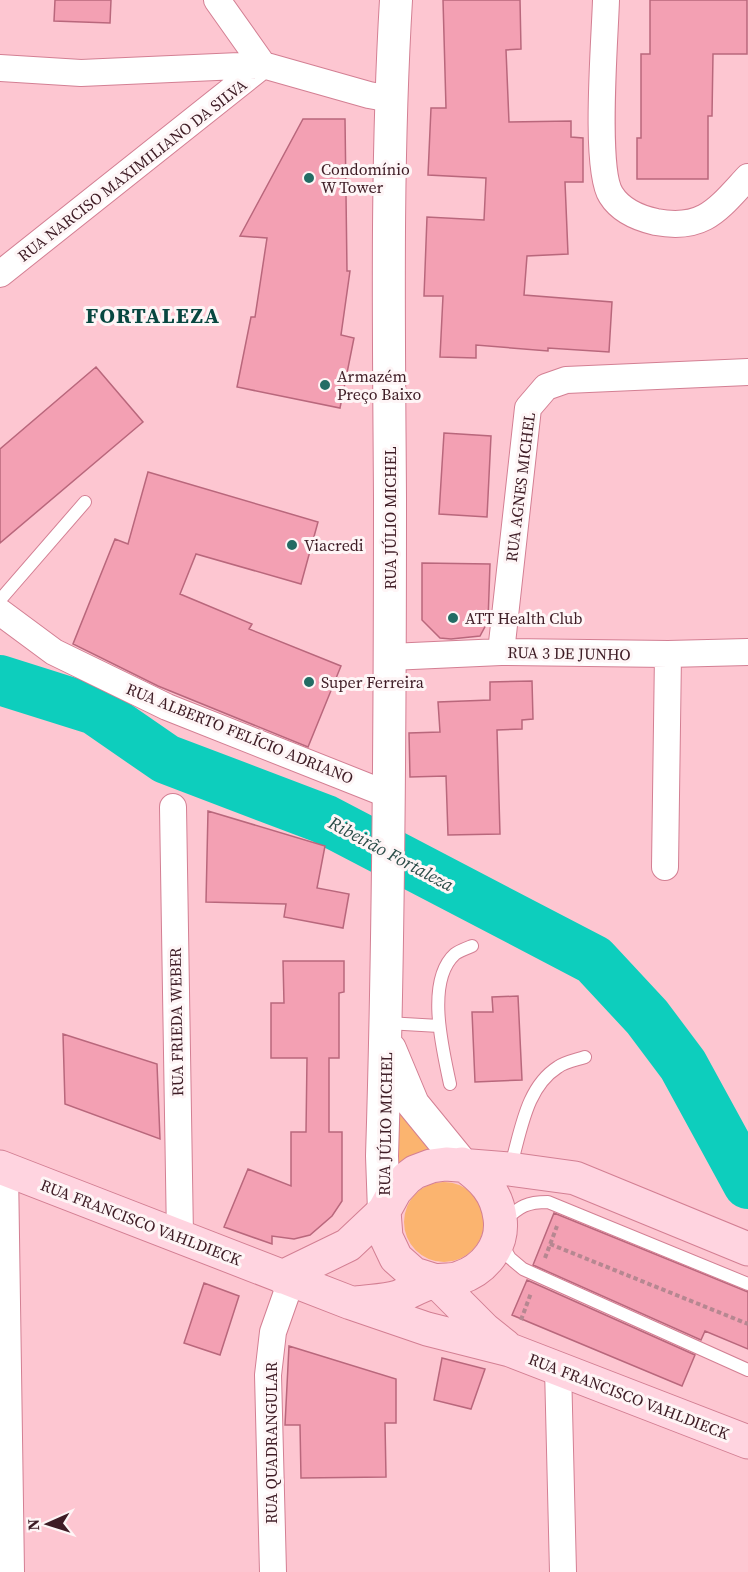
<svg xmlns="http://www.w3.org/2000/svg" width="748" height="1572" viewBox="0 0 748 1572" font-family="'Source Serif 4',serif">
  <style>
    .green { fill: #fbb46f }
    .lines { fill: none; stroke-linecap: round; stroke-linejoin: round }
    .river { stroke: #0dcebd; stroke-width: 50 }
    .building { fill: #f3a0b3; stroke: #b9677c; stroke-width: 1.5 }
    .service-casing { stroke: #d37f93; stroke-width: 14 }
    .minor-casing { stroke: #d37f93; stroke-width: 28 }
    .tertiary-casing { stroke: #d37f93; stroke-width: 34 }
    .secondary-casing { stroke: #d37f93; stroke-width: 35 }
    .path { stroke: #b68791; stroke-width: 4; stroke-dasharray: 4.5 3; stroke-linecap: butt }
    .service { stroke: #fff; stroke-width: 12 }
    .minor { stroke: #fff; stroke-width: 26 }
    .tertiary { stroke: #fff; stroke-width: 32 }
    .secondary { stroke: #ffd4e0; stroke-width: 33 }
    .poi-dot { fill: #236c64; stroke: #fef5f6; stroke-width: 2 }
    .labels { text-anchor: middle; stroke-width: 6; stroke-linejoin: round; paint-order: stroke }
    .poi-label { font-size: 16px; fill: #3e1c25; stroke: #fef5f6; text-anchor: start }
    .street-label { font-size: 16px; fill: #3e1c25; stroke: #fef5f6 }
    .water-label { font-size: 18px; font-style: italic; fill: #2c4d49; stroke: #fef5f6 }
    .district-label { font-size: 22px; font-weight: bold; letter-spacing: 1.5px; fill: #084740; stroke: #fef5f6 }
  </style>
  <rect width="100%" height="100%" fill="#fdc6d1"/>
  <!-- green -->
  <path class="green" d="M395,1098l45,52 -48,24z
    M404 1222a40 40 0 1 1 80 0a40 40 0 1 1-80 0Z"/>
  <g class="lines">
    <!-- river -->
    <path class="river" d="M0,680l95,30 71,49 158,60 270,141 53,57 36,48 65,119"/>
  </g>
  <!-- building -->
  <path class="building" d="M55,0h56l-1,23 -56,-2z
    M443,0h77l1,49 -15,1 3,72 62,-1v16l12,1v44h-18l3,72 -41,2 -3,39 88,7 -3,50 -61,-4v3l-72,-6v13l-36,-1 3,-61h-19l3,-79 57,3 2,-42 -58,-3 3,-67h15z
    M650,0h97v54h-34l-1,62h-4v63h-71v-41h4v-84h9z
    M303,119h42l2,152h3l-9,64 13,3 -14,70 -103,-21 14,-70h4l12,-79 -27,-2z
    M96,367l47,55 -143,121v-94z
    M444,433l47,3 -4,81 -48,-3z
    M148,472l170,50 -17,62 -105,-30 -16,40 72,30 -3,5 92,37 -33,81 -150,-61 -85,-42 42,-105 13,5z
    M422,563l68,1 -2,57 -8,15 -29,3 -11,-1 -18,-18z
    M532,681l1,38 -11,1v9l-25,1 3,104 -52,1 -2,-59 -36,1 -1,-44 31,-1 -2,-30 52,-2v-18z
    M208,811l117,35 -8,42 32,6 -6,34 -59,-11 2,-13 -80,-2z
    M283,961h61v31l-5,1v65h-10v74h13v69l-10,15 -22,19 -16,4 -22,-3v8l-48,-17 24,-58 43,17v-54h15l1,-74h-36v-55h13z
    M518,996l4,84 -47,2 -3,-70h21l-1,-15z
    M63,1034l94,30 3,75 -95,-35z
    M554,1213l194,79v57l-43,-18 -4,9 -168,-75z
    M527,1280l168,75 -13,31 -170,-71z
    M204,1283l35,13 -19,59 -36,-12z
    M289,1346l107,33v44h-11l1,54 -85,1 -1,-53h-15z
    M442,1358l43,11 -14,40 -37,-9z"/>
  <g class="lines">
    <!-- service casing -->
    <g class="service-casing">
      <path id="service" d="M0,600l85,-98
        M387,1023l52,3
        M450,1084c-7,-34 -25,-103 5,-130 4,-3 12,-6 17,-8
        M510,1168c11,-35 15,-80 48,-101 7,-5 18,-7 27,-10
        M504,1221c16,-15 23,-19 44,-19l200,82
        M501,1243l9,15 13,11 225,101"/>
    </g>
    <!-- minor casing -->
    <g class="minor-casing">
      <path id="minor" d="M606,0c-1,37 -12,169 5,195 10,16 27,23 45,27 48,9 62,-13 92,-45
        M0,68l81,5 182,-8 106,30 22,4
        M0,274l263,-209 -46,-65
        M0,612l54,40 113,55 222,88
        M501,652l27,-244 18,-21 20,-7 182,-8
        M390,657l111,-5 167,2 80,-2
        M173,807l7,430
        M665,867l3,-213
        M5,1169l6,403
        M558,1368l5,204
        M273,1572l-5,-197 5,-43 18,-51"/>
    </g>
    <!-- tertiary casing -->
    <g class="tertiary-casing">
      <path id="tertiary" d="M390,1049l23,55 49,60
        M384,1211l-2,-55c7,-219 8,-438 8,-657 -1,-166 -4,-333 6,-499"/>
    </g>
    <!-- secondary casing -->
    <g class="secondary-casing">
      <path id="secondary" d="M0,1167l351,136 76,26 83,21 238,92
        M384,1211l2,26 10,21 18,16 22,7 49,49 20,16
        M282,1277l66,-32 36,-34 11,-20 12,-13 8,-6 16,-6 15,-2 64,5 65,9 173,71
        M356,1303c13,-2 29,-2 42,-6 12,-5 25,-13 38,-16 8,-2 16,0 23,-3 25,-8 45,-32 41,-60 -3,-25 -17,-40 -38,-54"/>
    </g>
    <!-- path -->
    <path class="path" d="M550,1244l198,80
      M545,1258l12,-32
      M521,1320l10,-27"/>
    <!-- service -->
    <use href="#service" class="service"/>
    <!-- minor -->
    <use href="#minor" class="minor"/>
    <!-- tertiary -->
    <use href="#tertiary" class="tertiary"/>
    <!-- secondary -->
    <use href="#secondary" class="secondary"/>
  </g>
  <!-- markers -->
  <g class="poi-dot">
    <circle cx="309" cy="178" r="6"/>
    <circle cx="325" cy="385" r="6"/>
    <circle cx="292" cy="545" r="6"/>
    <circle cx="453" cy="618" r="6"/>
    <circle cx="309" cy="682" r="6"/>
  </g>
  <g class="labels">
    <!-- poi labels -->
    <g class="poi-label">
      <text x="321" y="175">Condomínio<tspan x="321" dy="18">W Tower</tspan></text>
      <text x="337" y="382">Armazém<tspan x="337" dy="18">Preço Baixo</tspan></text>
      <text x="304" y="551">Viacredi</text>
      <text x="465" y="624">ATT Health Club</text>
      <text x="321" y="688">Super Ferreira</text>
    </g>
    <!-- street labels -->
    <g class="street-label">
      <text transform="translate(132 170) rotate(-38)" y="6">RUA NARCISO MAXIMILIANO DA SILVA</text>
      <text transform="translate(520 487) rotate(-83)" y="6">RUA AGNES MICHEL</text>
      <text transform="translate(390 518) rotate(-90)" y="6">RUA JÚLIO MICHEL</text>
      <text transform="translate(569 653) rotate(1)" y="6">RUA 3 DE JUNHO</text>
      <text transform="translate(240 733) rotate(22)" y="6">RUA ALBERTO FELÍCIO ADRIANO</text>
      <text transform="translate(176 1022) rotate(-91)" y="6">RUA FRIEDA WEBER</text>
      <text transform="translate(385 1124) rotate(-89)" y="6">RUA JÚLIO MICHEL</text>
      <text transform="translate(141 1222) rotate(21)" y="6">RUA FRANCISCO VAHLDIECK</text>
      <text transform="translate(629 1396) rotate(21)" y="6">RUA FRANCISCO VAHLDIECK</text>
      <text transform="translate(271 1443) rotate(-90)" y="6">RUA QUADRANGULAR</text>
    </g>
    <!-- water labels -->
    <g class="water-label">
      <text transform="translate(391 854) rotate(28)" y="6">Ribeirão Fortaleza</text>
    </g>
    <!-- district labels -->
    <g class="district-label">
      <text x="153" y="323">FORTALEZA</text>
    </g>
  </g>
  <!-- north arrow -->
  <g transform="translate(48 1524) rotate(267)" stroke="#fef5f6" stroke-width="4.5" paint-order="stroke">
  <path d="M0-4.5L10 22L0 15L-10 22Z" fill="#3e1c25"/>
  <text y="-9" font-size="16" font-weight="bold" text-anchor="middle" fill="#3e1c25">N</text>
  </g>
</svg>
